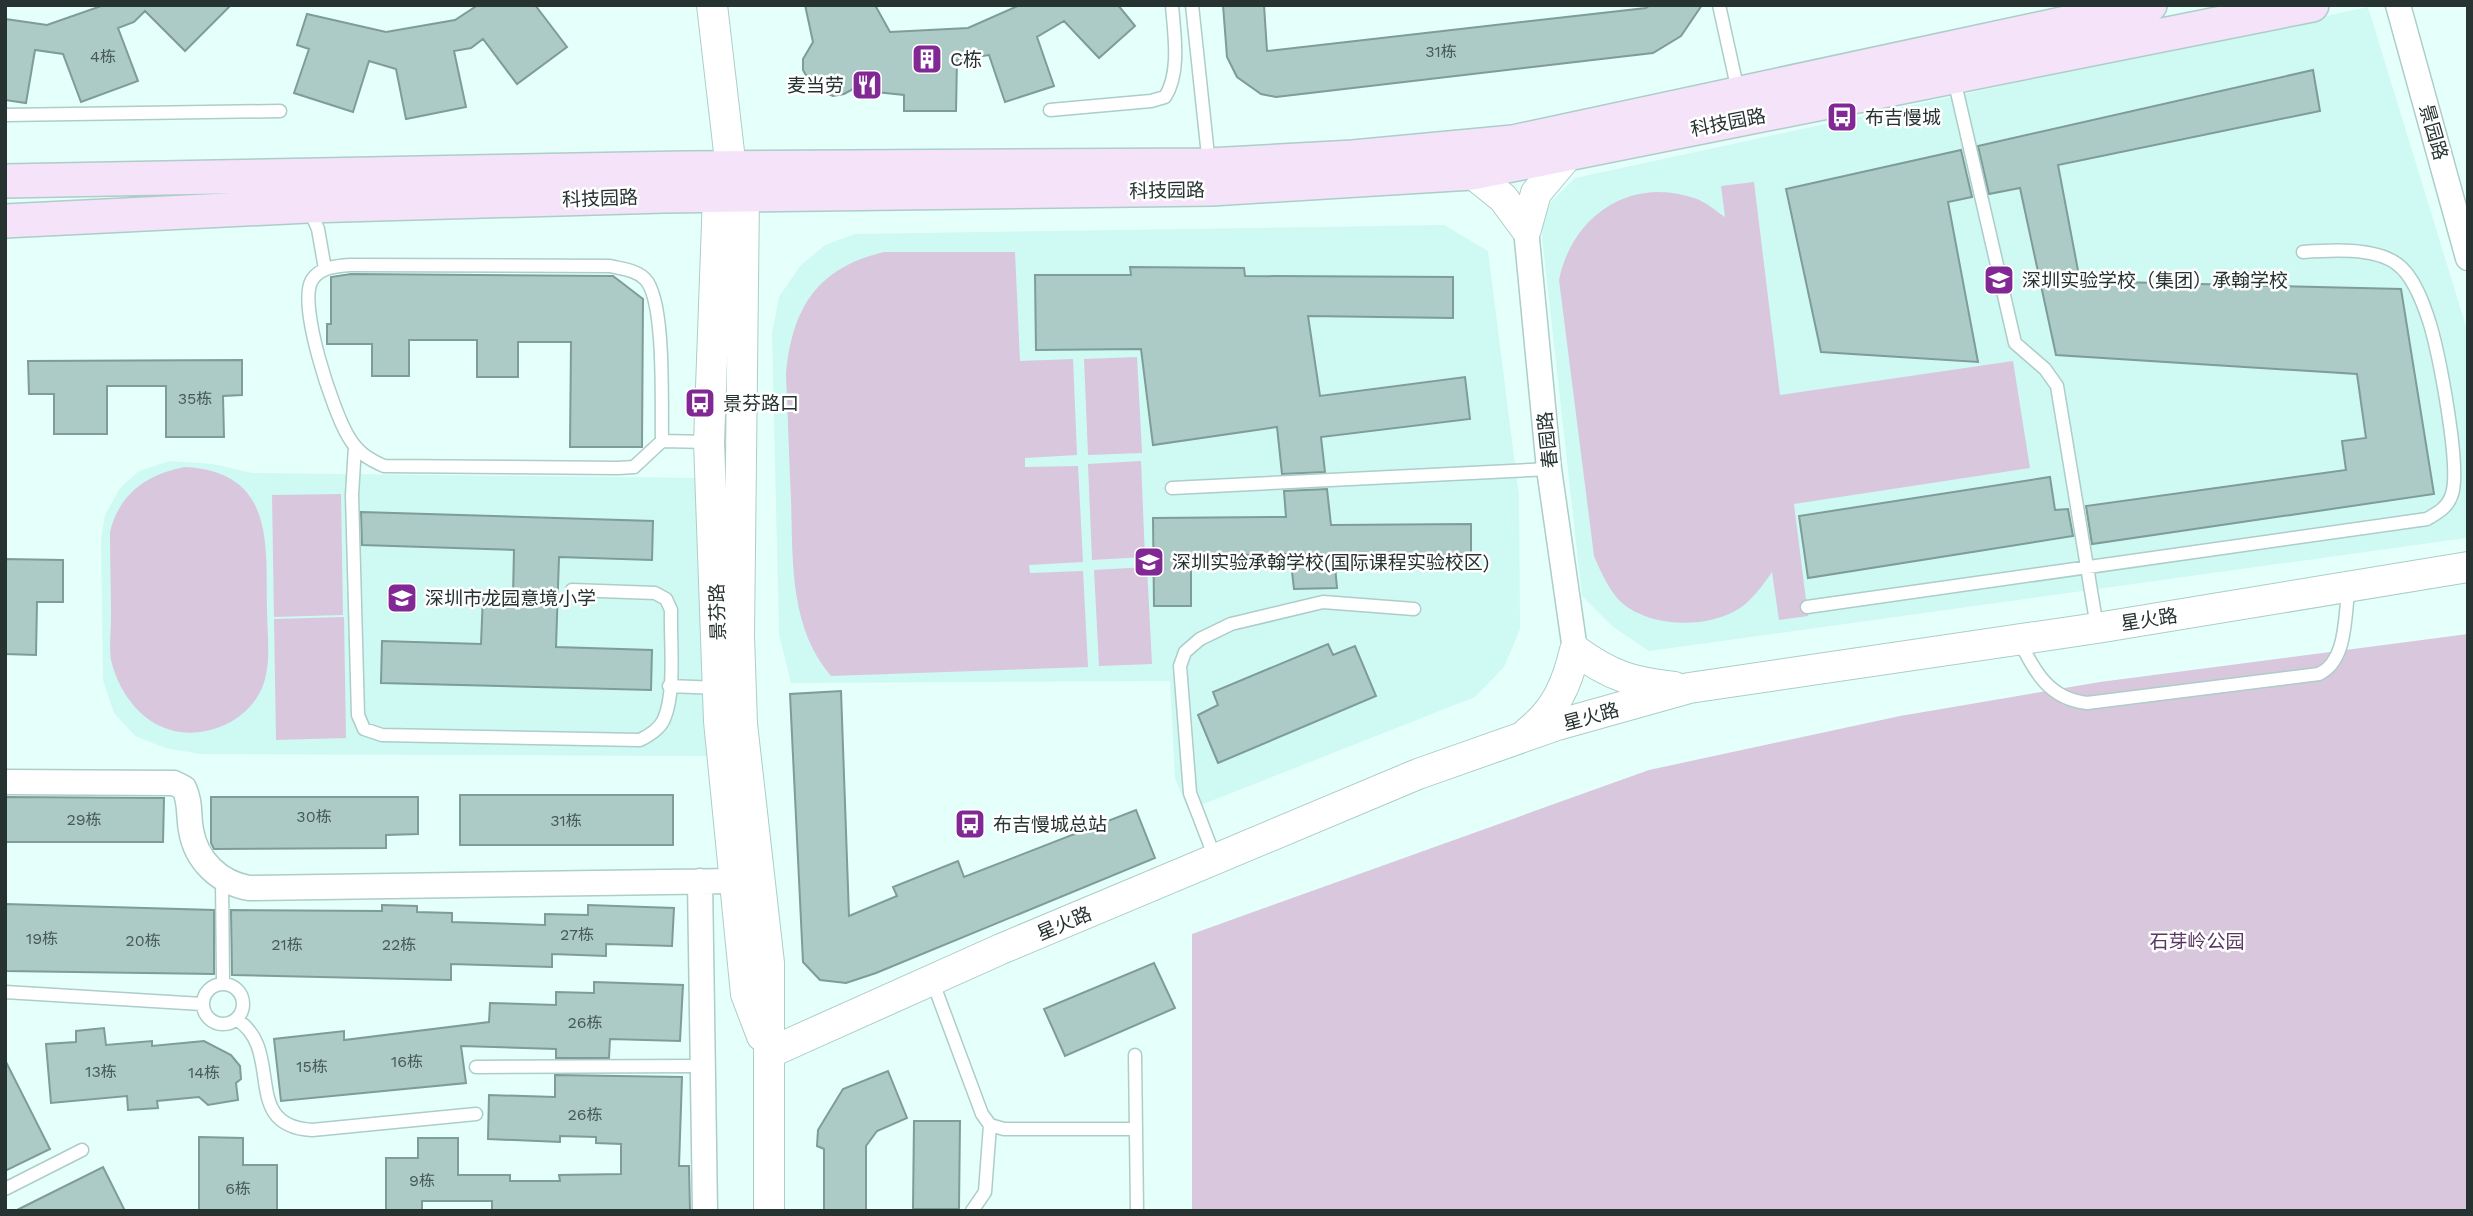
<svg xmlns="http://www.w3.org/2000/svg" width="2473" height="1216" viewBox="0 0 2473 1216" font-family="'Work Sans','Noto Sans SC',sans-serif">
  <style>
    .built { fill: #cff9f3 }
    .green { fill: #d9c7dd }
    .building { fill: #accbc6; stroke: #7e9c98; stroke-width: 2 }
    .lines { fill: none; stroke-linecap: round; stroke-linejoin: round }
    .service-casing { stroke: #adcdc8; stroke-width: 15 }
    .minor-casing { stroke: #adcdc8; stroke-width: 27 }
    .tertiary-casing { stroke: #adcdc8; stroke-width: 32 }
    .secondary-casing { stroke: #adcdc8; stroke-width: 36 }
    .service { stroke: #fff; stroke-width: 12 }
    .minor { stroke: #fff; stroke-width: 24 }
    .tertiary { stroke: #fff; stroke-width: 30 }
    .secondary { stroke: #f4e3f9; stroke-width: 33 }
    .labels { text-anchor: middle; stroke-width: 5; stroke-linejoin: round; paint-order: stroke }
    .number-label { font-size: 16px; fill: #485956 }
    .poi-label { font-size: 19px; fill: #263331; stroke: #fff; text-anchor: start }
    .street-label { font-size: 19px; fill: #263331; stroke: #fff }
    .park-label { font-size: 19px; fill: #5a3663; stroke: #fff }
  </style>
  <rect width="100%" height="100%" fill="#e5fffb"/>
  <!-- built -->
  <path class="built" d="M2368,7l100,326 -2,205 -817,113 -37,-25 -30,-30 -41,-369 10,-25 24,-24z
    M1444,225l44,26 31,245 1,133 -16,38 -29,30 -287,113 -13,-32 -5,-97 -379,2 -12,-49 -7,-301 7,-36 21,-31 25,-21 30,-11z
    M170,461l43,3 39,9 446,5 8,278 -505,-2 -36,-6 -30,-12 -21,-23 -11,-33 -2,-140 4,-25 15,-27 19,-17z"/>
  <!-- green -->
  <path class="green" d="M1754,182l26,213 233,-34 17,107 -236,36 14,112 -29,4 -7,-48c-9,13 -19,27 -32,36 -32,21 -89,20 -118,-5 -13,-12 -21,-31 -28,-47l-35,-276c13,-65 73,-105 138,-81 10,4 19,12 28,18l-4,-31z
    M884,252h131l5,109 53,-2 4,96 -52,3v9l53,-1 5,96 -54,3 1,8 53,-2 5,96 -257,9c-42,-49 -38,-116 -40,-176 -2,-42 -3,-83 -5,-125 6,-66 30,-107 98,-123z
    M1137,357l5,96 -54,2 -4,-96z
    M1141,461l4,96 -53,3 -4,-96z
    M185,467c89,5 81,74 82,142 0,26 5,55 -5,79 -11,25 -36,41 -62,44 -46,6 -79,-30 -89,-72 -2,-13 0,-29 0,-43 0,-28 -1,-56 -1,-85 9,-38 37,-58 75,-65z
    M341,494l2,121 -69,2 -2,-122z
    M1147,567l5,97 -53,2 -5,-96z
    M344,617l2,121 -70,2 -2,-121z
    M2468,634v577h-1276v-277l457,-164 251,-54 200,-34z"/>
  <!-- building -->
  <path class="building" d="M104,5h127l-46,46 -40,-40 -11,11 -16,6 20,53 -57,21 -18,-48 -28,-4 -9,53 -21,-3v-81l42,6z
    M478,5h57l32,42 -50,37 -34,-45 -12,9 -17,3 12,56 -60,12 -10,-50 -27,-8 -16,51 -59,-19 15,-44 -12,-4 10,-31 79,18 69,-12z
    M805,5h70l15,27 78,-4 52,-23h98l17,21 -36,32 -35,-37 -27,16 17,49 -49,16 -16,-47 -32,5 -1,51h-52v-16l-28,-3 -12,-9 -20,11 -11,2 -20,-8 -10,-18v-11l10,-17z
    M1223,5h41l3,46 379,-43 4,-3h52l-21,31 -28,17 -377,44 -15,-3 -24,-17 -10,-20z
    M2313,70l7,41 -262,54 22,116 321,8 33,205 -342,50 -6,-38 260,-36 -4,-29 24,-3 -9,-64 -301,-19 -36,-167 -31,6 -11,-48z
    M1961,150l11,47 -24,5 30,160 -157,-10 -35,-163z
    M1130,267l114,1 1,8 208,1v41l-145,-2 12,80 145,-19 5,42 -149,18 4,35 -43,2 -5,-47 -124,18 -12,-96 -105,1 -1,-75h96z
    M351,274l262,2 30,23 -1,148h-72l1,-105h-53v35h-41v-37h-68v36h-37v-32h-45v-20h4v-47z
    M242,360v35l-19,1 1,41h-58v-51h-59v48h-53v-40h-25l-1,-33z
    M2050,477l5,33 13,-1 5,27 -265,42 -9,-62z
    M1327,489l4,36 140,-1v44l-136,-2 2,22 -43,1 -4,-35 -99,2v50h-37l-1,-88 133,-1 -2,-26z
    M361,512l292,9 -1,39 -93,-3 -3,90 96,3 -1,40 -270,-7 1,-42 99,3 2,-49 30,1 1,-46 -152,-5z
    M5,559l58,1v42h-26l-1,53 -31,-1z
    M1328,644l5,11 22,-9 21,50 -158,67 -20,-48 20,-10 -5,-13z
    M841,691l8,225 48,-20 -4,-9 65,-26 6,16 172,-67 19,48 -279,115 -30,10 -26,-3 -17,-18 -13,-268z
    M460,795h213v50h-213z
    M5,797l159,1 -1,44h-158z
    M211,797h207v37l-32,1v13l-172,1 -3,-6z
    M5,904l209,6v64l-209,-3z
    M382,905l35,1v6l35,1v9l93,3v-11l43,1v-10l86,3 -2,38 -66,-2v12l-54,-2v13l-101,-3v16l-219,-5 -1,-65 151,1z
    M1154,963l21,45 -110,48 -21,-47z
    M594,982l89,3 -3,56 -70,-2 -1,19h-53v-9l-95,-3 5,37 -185,18 -7,-62 70,-8v9l145,-18 1,-19 66,2v-13l38,1z
    M104,1028l2,17 46,-4v5l52,-5 27,14 9,11 1,13 -5,4 2,17 -30,5 -9,-8 -42,4 1,7 -30,2 -1,-14 -76,7 -5,-59 30,-2v-11z
    M5,1060l45,89 -45,22z
    M888,1071l19,47 -30,13 -11,15v65h-42v-62l-7,-3 1,-16 25,-41z
    M555,1075l127,2 -3,89h10l1,45h-198v-10h-70v10h-36v-53h32v-20h40v37h52v6h50l-1,-6 62,-1v-30l-25,-1v-6l-36,-1v6l-72,-3 1,-44 66,2z
    M914,1121h46l-1,88h-46z
    M199,1137l44,1v27h34v46h-78z
    M103,1167l22,44h-110z"/>
  <g class="lines">
    <!-- service casing -->
    <g class="service-casing">
      <path id="service" d="M1192,5l17,160
        M1719,5l19,86
        M1954,79l61,264 30,26 12,17 40,241
        M1050,110l101,-9 14,-4c16,-25 9,-64 7,-92
        M5,115l275,-4
        M309,209l9,20 7,40
        M662,441c-1,-32 4,-141 -17,-162 -9,-9 -23,-10 -35,-13l-259,-1c-14,1 -31,2 -39,15 -15,24 21,131 36,156 9,16 20,23 36,30l234,2 16,-1 28,-26 47,1
        M355,446l-3,49 6,220 6,14 18,6 258,5c10,-5 20,-11 24,-21 12,-27 6,-80 7,-109l-5,-11 -11,-6 -83,-3
        M1172,488l377,-19
        M1807,607l620,-88c12,-7 21,-12 25,-25 9,-28 -13,-139 -22,-170 -6,-19 -16,-48 -33,-60 -22,-17 -68,-14 -94,-12
        M2019,640c15,31 30,59 68,63l232,-29c29,-14 25,-58 30,-88
        M669,686l49,2
        M1215,858l-25,-65 -10,-127 5,-14 15,-13 31,-15 92,-22 91,7
        M222,879l1,104
        M932,980l50,134 8,11 14,4h132
        M203 1004a20 20 0 1 1 40 0a20 20 0 1 1-40 0Z
        M5,992l197,12
        M236,1019c50,31 3,107 76,111l164,-16
        M1135,1055l2,156
        M476,1067l226,-1
        M5,1189l77,-39
        M972,1211l13,-19 5,-67"/>
    </g>
    <!-- minor casing -->
    <g class="minor-casing">
      <path id="minor" d="M2398,5l70,253
        M1526,229l23,240 26,181
        M5,782l169,1 10,5c7,15 4,26 7,42 5,31 29,53 58,58l486,-7
        M700,881l5,330"/>
    </g>
    <!-- tertiary casing -->
    <g class="tertiary-casing">
      <path id="tertiary" d="M712,5l19,164 13,27 -5,440 3,88 27,239v248
        M1472,173l31,25 23,31
        M728,176l-10,20 -9,246 10,279 27,273 16,42
        M1526,229l10,-36 31,-37
        M1528,732c28,-22 39,-48 47,-82 36,26 56,32 99,37
        M769,1053l232,-104 417,-175 139,-49 132,-37 408,-60 371,-61"/>
    </g>
    <!-- secondary casing -->
    <g class="secondary-casing">
      <path id="secondary" d="M5,181l679,-13 525,-3 144,-8 160,-15 637,-137
        M5,221l303,-15 356,-10 548,-7 260,-16 840,-168"/>
    </g>
    <!-- service -->
    <use href="#service" class="service"/>
    <!-- minor -->
    <use href="#minor" class="minor"/>
    <!-- tertiary -->
    <use href="#tertiary" class="tertiary"/>
    <!-- secondary -->
    <use href="#secondary" class="secondary"/>
  </g>
  <!-- icons -->
  <defs>
    <g id="building-square" transform="scale(1.575)"><rect x="-9" y="-9" width="18" height="18" rx="4" fill="#812895" stroke="#fff"/><path d="M-4-6H4V6H1V3H-1V6H-4ZM-2.5-4.3h1.7v1.8h-1.7ZM.8-4.3h1.7v1.8H.8ZM-2.5-1h1.7V.8h-1.7ZM.8-1h1.7V.8H.8Z" fill="#fff"/></g>
    <g id="restaurant-square" transform="scale(1.575)"><rect x="-9" y="-9" width="18" height="18" rx="4" fill="#812895" stroke="#fff"/><path d="M-5-6h1v4h1v-4h1v4h1v-4h1v5L-1.5 .5V6h-2V.5L-5-1ZM5-6V6H3V1.5H1.5Q1.5-4 5-6Z" fill="#fff"/></g>
    <g id="bus-square" transform="scale(1.575)"><rect x="-9" y="-9" width="18" height="18" rx="4" fill="#812895" stroke="#fff"/><path d="M-5-6H5V4H4V6H2V4H-2V6H-4V4H-5ZM-3.5-4V0h7V-4ZM-3.5 1.2v1.5H-2V1.2ZM2 1.2v1.5H3.5V1.2Z" fill="#fff"/></g>
    <g id="school-square" transform="scale(1.575)"><rect x="-9" y="-9" width="18" height="18" rx="4" fill="#812895" stroke="#fff"/><path d="M0-5L7-2L0 1L-7-2ZM-4 1L0 2.5L4 1V4Q0 6-4 4Z" fill="#fff"/></g>
  </defs>
  <g fill-rule="evenodd">
    <use href="#building-square" x="927" y="59"/>
    <use href="#restaurant-square" x="867" y="85"/>
    <use href="#bus-square" x="1842" y="117"/>
    <use href="#school-square" x="1999" y="280"/>
    <use href="#bus-square" x="700" y="403"/>
    <use href="#school-square" x="1149" y="562"/>
    <use href="#school-square" x="402" y="598"/>
    <use href="#bus-square" x="970" y="824"/>
  </g>
  <g class="labels">
    <!-- number labels -->
    <g class="number-label">
      <text x="1441" y="57">31栋</text>
      <text x="103" y="62">4栋</text>
      <text x="195" y="404">35栋</text>
      <text x="314" y="822">30栋</text>
      <text x="84" y="825">29栋</text>
      <text x="566" y="826">31栋</text>
      <text x="577" y="940">27栋</text>
      <text x="42" y="944">19栋</text>
      <text x="143" y="946">20栋</text>
      <text x="287" y="950">21栋</text>
      <text x="399" y="950">22栋</text>
      <text x="585" y="1028">26栋</text>
      <text x="407" y="1067">16栋</text>
      <text x="312" y="1072">15栋</text>
      <text x="101" y="1077">13栋</text>
      <text x="204" y="1078">14栋</text>
      <text x="585" y="1120">26栋</text>
      <text x="422" y="1186">9栋</text>
      <text x="238" y="1194">6栋</text>
    </g>
    <!-- poi labels -->
    <g class="poi-label">
      <text x="950" y="66">C栋</text>
      <text x="844" y="92" text-anchor="end">麦当劳</text>
      <text x="1865" y="124">布吉慢城</text>
      <text x="2022" y="287">深圳实验学校（集团）承翰学校</text>
      <text x="723" y="410">景芬路口</text>
      <text x="1172" y="569">深圳实验承翰学校(国际课程实验校区)</text>
      <text x="425" y="605">深圳市龙园意境小学</text>
      <text x="993" y="831">布吉慢城总站</text>
    </g>
    <!-- street labels -->
    <g class="street-label">
      <text transform="translate(1728 122) rotate(-11)" y="7">科技园路</text>
      <text transform="translate(2434 132) rotate(74)" y="7">景园路</text>
      <text transform="translate(1167 190) rotate(-1)" y="7">科技园路</text>
      <text transform="translate(600 198) rotate(-2)" y="7">科技园路</text>
      <text transform="translate(1547 440) rotate(-96)" y="7">春园路</text>
      <text transform="translate(717 612) rotate(-92)" y="7">景芬路</text>
      <text transform="translate(2149 619) rotate(-9)" y="7">星火路</text>
      <text transform="translate(1591 716) rotate(-15)" y="7">星火路</text>
      <text transform="translate(1064 923) rotate(-23)" y="7">星火路</text>
    </g>
    <!-- park labels -->
    <g class="park-label">
      <text x="2197" y="948">石芽岭公园</text>
    </g>
  </g>
  <!-- border -->
  <rect width="2473" height="1216" fill="none" stroke="#263331" stroke-width="14"/>
</svg>
